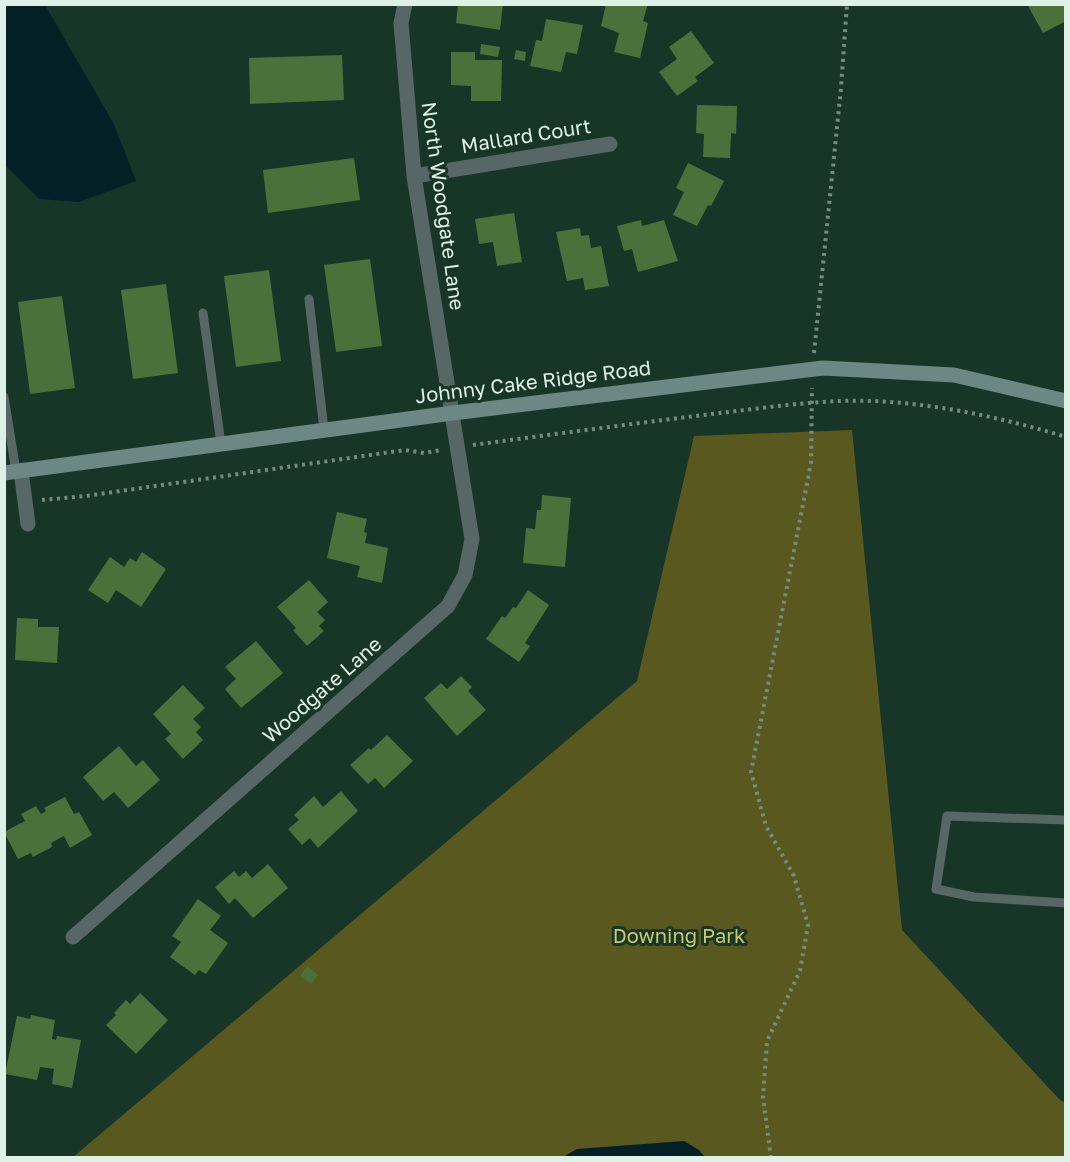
<svg xmlns="http://www.w3.org/2000/svg" width="1070" height="1162" viewBox="0 0 1070 1162" font-family="'Golos Text',sans-serif">
  <style>
    .green { fill: #58581f }
    .water { fill: #032027 }
    .building { fill: #4c703a }
    .lines { fill: none; stroke-linecap: round; stroke-linejoin: round }
    .path { stroke: #738b80; stroke-width: 4; stroke-dasharray: 3 4.5; stroke-linecap: butt }
    .lane { stroke: #576766; stroke-width: 9 }
    .street { stroke: #576766; stroke-width: 15 }
    .secondary { stroke: #6c8784; stroke-width: 15 }
    .labels { text-anchor: middle; stroke-width: 6; stroke-linejoin: round; paint-order: stroke }
    .street-label { font-size: 20px; fill: #dff0e7; stroke: #183628 }
    .park-label { font-size: 20px; fill: #c9c967; stroke: #183628 }
  </style>
  <rect width="100%" height="100%" fill="#183628"/>
  <!-- green -->
  <path class="green" d="M852,430l50,500 157,169 6,4v54l-993,1 565,-477 57,-245z"/>
  <!-- water -->
  <path class="water" d="M4,5h41l69,119 22,57 -57,21 -40,-3 -34,-34z
    M684,1141l15,9 6,7h-142l14,-8z"/>
  <!-- building -->
  <path class="building" d="M458,4h45l-3,26 -44,-7z
    M606,4h42l-5,17 5,2 -8,35 -26,-6 5,-19 -18,-7z
    M1027,4h39v17l-23,12z
    M546,19l37,6 -6,29 -11,-2 -5,20 -31,-6 6,-26 6,1z
    M691,31l23,32 -19,14 3,4 -21,15 -18,-24 18,-13 -8,-12z
    M481,44l19,3 -2,10 -18,-3z
    M516,50l10,2 -1,9 -11,-2z
    M451,52h24v8h27l-1,41h-30v-15l-20,-1z
    M342,55l2,45 -94,4 -1,-46z
    M697,105l40,1 -1,28 -5,-1 -1,25 -27,-1 1,-23 -8,-1z
    M354,158l6,42 -92,13 -5,-43z
    M688,163l36,18 -13,25 -3,-1 -11,21 -24,-11 11,-23 -8,-4z
    M514,213l8,49 -25,4 -4,-24 -14,2 -4,-25z
    M641,220l1,6 22,-6 14,41 -40,11 -6,-23 -8,2 -7,-25z
    M580,228l1,8 8,-1 2,13 10,-2 8,40 -24,4 -2,-12 -16,3 -11,-49z
    M370,259l12,87 -46,6 -12,-87z
    M269,270l12,91 -45,6 -12,-91z
    M166,284l12,89 -45,6 -12,-89z
    M62,296l13,92 -45,6 -12,-92z
    M542,495l29,3 -6,69 -42,-4 3,-35 9,1 2,-19h4z
    M337,512l30,7 -3,13 3,1 -2,10 23,5 -6,35 -25,-6 3,-11 -33,-8z
    M142,552l24,17 -25,38 -25,-17 -8,13 -20,-13 22,-33 14,10 6,-9 6,4z
    M309,580l19,22 -11,10 8,8 -6,6 5,5 -17,15 -14,-16 3,-2 -19,-21z
    M528,590l21,15 -24,38 5,3 -11,16 -33,-23 16,-23 3,2 8,-11 3,1z
    M17,618l21,1v8h21l-2,36 -42,-3z
    M256,641l27,32 -42,35 -16,-19 11,-10 -11,-12z
    M461,676l11,11 -4,4 18,19 -29,26 -33,-38 17,-15 6,6z
    M183,685l22,23 -12,11 8,8 -5,5 7,8 -20,19 -18,-20 6,-5 -18,-20z
    M387,735l26,26 -29,27 -9,-10 -7,6 -18,-19 19,-17 2,2z
    M119,746l17,20 7,-6 17,20 -32,28 -14,-16 -11,9 -20,-24z
    M341,791l17,20 -40,37 -8,-10 -8,7 -14,-16 11,-9 -5,-5 20,-19 9,11z
    M65,797l9,17 5,-2 13,23 -22,13 -6,-12 -13,7 1,4 -19,10 -2,-4 -13,6 -14,-27 21,-11 -4,-7 15,-8 5,8 5,-3 -2,-3z
    M268,864l20,24 -35,30 -18,-20 -6,6 -14,-17 19,-16 5,6 7,-6 6,7z
    M198,899l23,17 -11,14 18,13 -22,31 -7,-4 -4,5 -25,-18 11,-15 -9,-6z
    M307,966l11,9 -7,9 -11,-8z
    M140,993l28,27 -32,34 -30,-29 10,-10 -2,-2 12,-13 4,4z
    M31,1015l24,5 -3,19 4,1 1,-4 24,4 -9,48 -20,-4 2,-15 -14,-2 -3,13 -32,-6 12,-58 13,3z"/>
  <g class="lines">
    <!-- path -->
    <path class="path" d="M814,353l27,-265 6,-84
      M473,445c82,-11 165,-22 247,-32 51,-6 103,-14 154,-12 64,3 130,17 192,36
      M42,500l44,-4 319,-46 19,3 18,-3
      M771,1158l-8,-61 4,-56 33,-70 8,-46 -14,-49 -28,-50 -15,-54 60,-309 1,-75"/>
    <!-- lane -->
    <path class="lane" d="M309,299l15,131
      M203,313l18,131
      M4,397l12,74
      M1066,820l-119,-4 -11,73 38,8 92,6"/>
    <!-- street -->
    <path class="street" d="M414,176l196,-32
      M21,471l7,53
      M73,937l375,-331 17,-31 7,-36 -58,-363 -13,-153 4,-19"/>
    <!-- secondary -->
    <path class="secondary" d="M4,473l449,-60 370,-45 131,7 112,26"/>
  </g>
  <g class="labels">
    <!-- street labels -->
    <g class="street-label">
      <text transform="translate(526 136) rotate(-9)" y="7">Mallard Court</text>
      <text transform="translate(443 206) rotate(82)" y="7">North Woodgate Lane</text>
      <text transform="translate(533 382) rotate(-7)" y="7">Johnny Cake Ridge Road</text>
      <text transform="translate(322 690) rotate(-41)" y="7">Woodgate Lane</text>
    </g>
    <!-- park labels -->
    <g class="park-label">
      <text x="679" y="943">Downing Park</text>
    </g>
  </g>
  <!-- border -->
  <rect width="1070" height="1162" fill="none" stroke="#dff0e7" stroke-width="12"/>
</svg>
